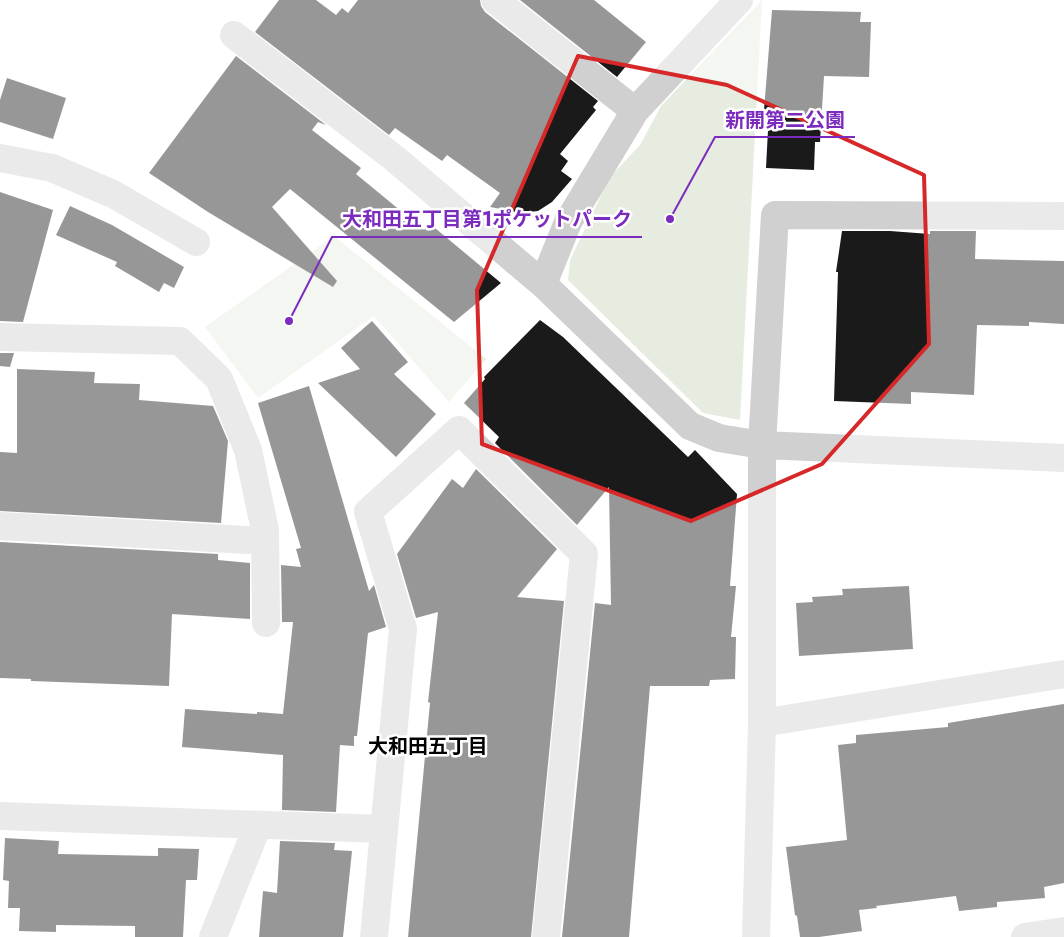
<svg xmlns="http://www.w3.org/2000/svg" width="1064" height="937" viewBox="0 0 1064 937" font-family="Jost,'Noto Sans JP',sans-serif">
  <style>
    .green { fill: #e6ecdf }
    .building { fill: #1a1a1a }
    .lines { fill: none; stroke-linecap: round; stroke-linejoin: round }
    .minor { stroke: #d0d0d0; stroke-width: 28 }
    .marked { fill: none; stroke: #d62828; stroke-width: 4; stroke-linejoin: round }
    .labels { text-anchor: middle; stroke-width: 5; stroke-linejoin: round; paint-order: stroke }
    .neighbourhood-label { font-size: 20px; font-weight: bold; fill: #000; stroke: #fff }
    .leader { fill: none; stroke: #7b2cbf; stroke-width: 2 }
    .callout-dot { fill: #7b2cbf; stroke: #fff; stroke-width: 2 }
    .callout-label { font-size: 20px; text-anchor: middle; font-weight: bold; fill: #7b2cbf; stroke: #fff; stroke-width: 5; stroke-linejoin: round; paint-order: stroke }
  </style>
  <rect width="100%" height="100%" fill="#fff"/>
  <!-- green -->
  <path class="green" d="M762,0l-22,420 -37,-7 -135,-133 2,-20 40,-83 30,-32 21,-39z
    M334,236l152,123 -37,43 -75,-86 -116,82 -53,-71z"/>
  <!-- building -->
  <path class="building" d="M279,0h37l20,15 6,-7 6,5 10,-13h122l1,6 4,6 113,89 -5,6 3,3 -36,44 8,7 -7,10 11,8 -20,23 -14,9 -17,2 -31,-6 10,-14 -53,-38 -5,6 -47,-33 -6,7 -134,-103z
    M520,0h74l52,42 -29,35z
    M772,10l89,2 -1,10h11l-2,55 -45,-1 -4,66h-5l-1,28 -48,-2 3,-57 -5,-1z
    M236,56l90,69 -8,-3 -6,8 49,38 -5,6 68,56 5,-7 72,60 -47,39 -164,-133 -18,18 65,74 -4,6 -125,-75 -59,-39z
    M7,78l59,20 -13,41 -53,-17v-22z
    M0,192l53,18 -30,112 -23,-1z
    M70,206l42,19 72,42 -10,21 -10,-5 -5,9 -44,-26 2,-4 -61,-27z
    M842,231h48l40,3v-3h46l-1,28 89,2v63l-35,-2v4l-52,-1 -3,70 -63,-3v12l-77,-3 4,-129h-2z
    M540,320l23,17 125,120 7,-7 42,44 -7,92h6l-5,51h5l-1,42 -25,1 -1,6h-59l-21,251h-67l33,-334 16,2 -2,-118 -32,38 -82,-82 4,-6 -35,-34 21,-24 -1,-2z
    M372,321l36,41 -14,12 42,40 -40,43 -78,-74 42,-14 -19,-21z
    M0,353h14l-4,14 -10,-1z
    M17,369l78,3 -1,11 46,1 -1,16 74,6 15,35 -7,82 -221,-12v-59l17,1z
    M309,386l60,205 5,-6 12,42 -18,6 -11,103h-3v10l-14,-1 -4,67 -54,-2 1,-55 -101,-8 3,-38 72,5v-2l26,2 10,-92h-11l-1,-57 20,2 -5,-18 5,-1 -43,-145z
    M476,469l81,80 -40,48 47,4 -33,336h-123l22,-234 -2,-1 10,-90 -22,6 -19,-64 55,-75 11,9z
    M0,542l218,12v6l32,3v56l-78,-5 -3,72 -138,-5v-2l-31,-1z
    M909,586l4,63 -114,7 -3,-53 17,-1 -1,-5 31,-2 -1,-6z
    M1064,704v179l-20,4 1,11 -48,4v5l-38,4 -3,-15 -80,10 1,2 -18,2 3,21 -43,6h-19l-3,-21 -2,-1 -9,-68 61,-7 -9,-95 18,-2v-8l92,-8v-4z
    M5,838l54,3 -1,13 100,2v-8l41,1 -2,31h-11l-3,57h-48v-11l-79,-1v7l-37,-1 1,-23h-12l1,-27 -6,-1z
    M280,841l55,2 -1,7 18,1 -9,86h-84l4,-46 14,2z"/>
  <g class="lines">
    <!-- minor -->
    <path class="minor" d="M495,0l140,111
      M739,0l-104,111 -67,111 -25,62 147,142 29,12 43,7 302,13
      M234,35l160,123 149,126
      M0,158l52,10 61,26 83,48
      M0,337l180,4 39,38 29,71 17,80 1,93
      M0,526l265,15
      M762,723l302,-49
      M0,816l384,13
      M213,937l45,-112
      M374,937l29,-308 -35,-117 91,-82 125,124 -38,383
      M756,937l6,-214v-278l13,-230 289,1
      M1025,937l39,-6"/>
  </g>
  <!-- marked area -->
  <path d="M0 0H1064V937H0ZM578,56l149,29 197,90 5,169 -107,120 -131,57 -209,-77 -5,-154z" fill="#fff" fill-opacity=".55" fill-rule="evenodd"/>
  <path class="marked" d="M578,56l149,29 197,90 5,169 -107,120 -131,57 -209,-77 -5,-154z"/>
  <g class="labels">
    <!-- neighbourhood labels -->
    <g class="neighbourhood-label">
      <text x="428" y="753">大和田五丁目</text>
    </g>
  </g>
  <!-- callouts -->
  <path class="leader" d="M670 219L715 137H855M289 321L332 237H642"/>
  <g class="callout-dot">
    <circle cx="670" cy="219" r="5"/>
    <circle cx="289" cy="321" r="5"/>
  </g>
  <g class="callout-label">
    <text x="785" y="127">新開第二公園</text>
    <text x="487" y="226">大和田五丁目第1ポケットパーク</text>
  </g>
</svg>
